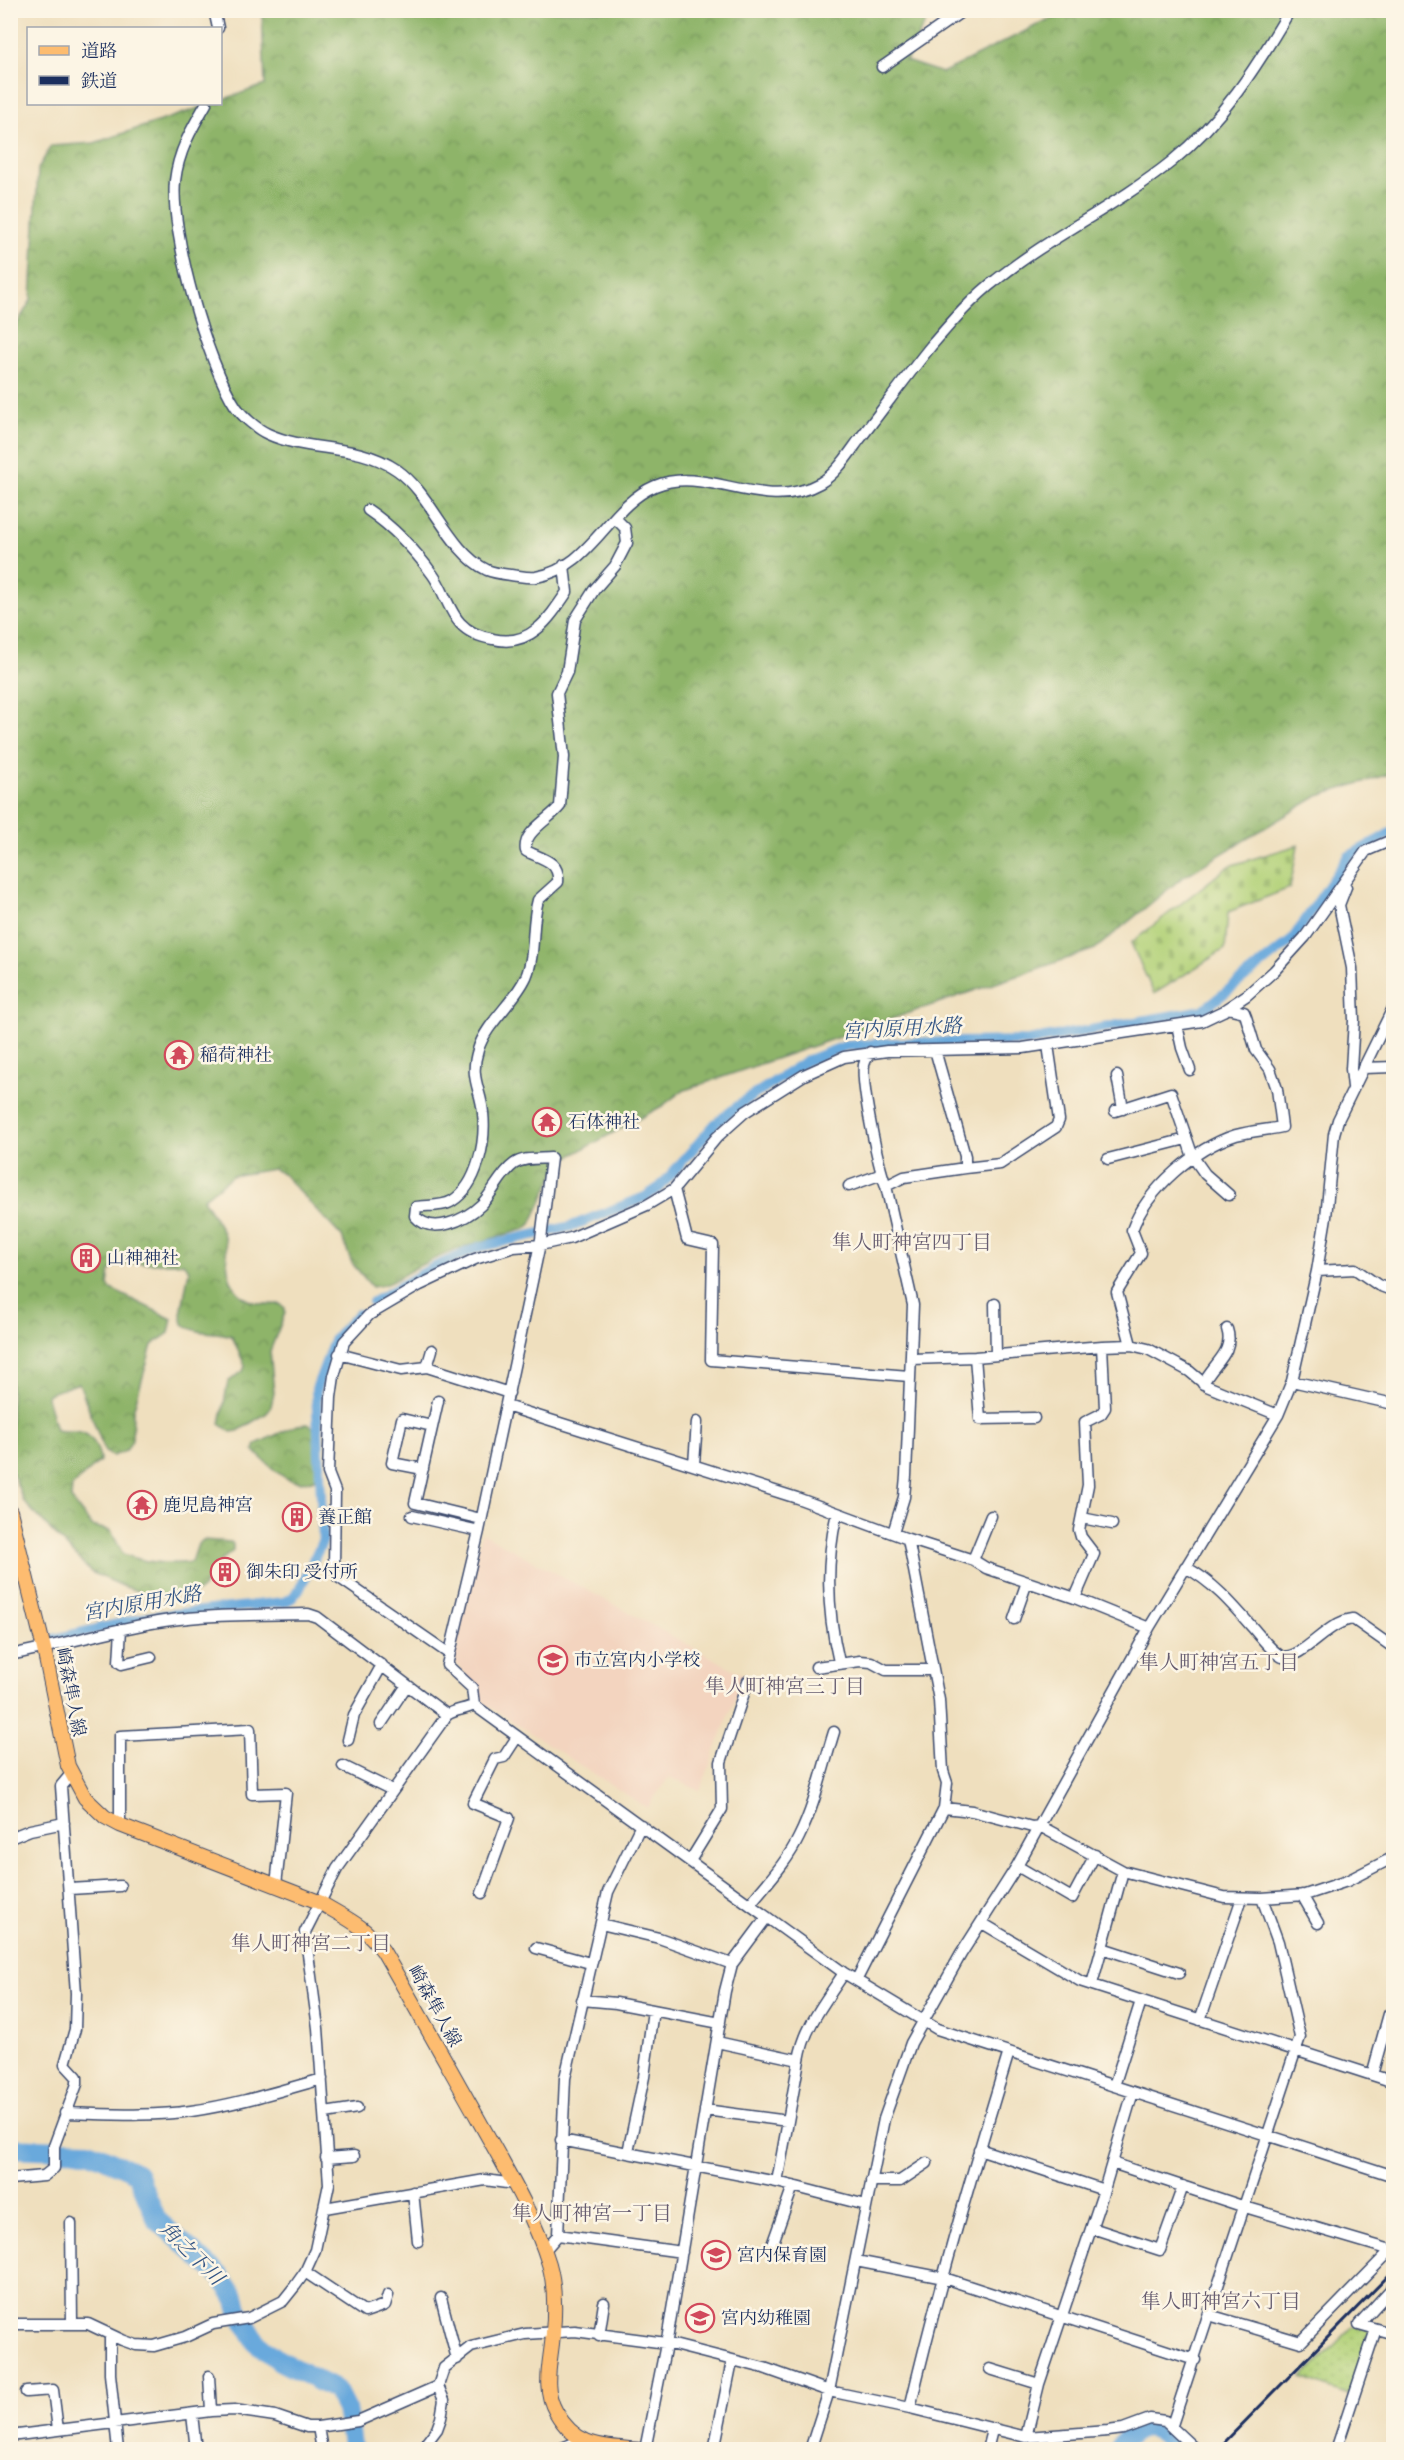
<svg xmlns="http://www.w3.org/2000/svg" width="1404" height="2460" viewBox="0 0 1404 2460" font-family="'IM FELL English','Noto Serif JP',serif">
  <style>
    .built { fill: #f3d4bf }
    .grass { fill: url(#grass-dots); stroke: #67806c; stroke-width: 1.5 }
    .forest { fill: url(#forest-crowns); stroke: #547264; stroke-width: 1.5 }
    .cemetery { fill: url(#cemetery-stones); stroke: #67806c; stroke-width: 1.5 }
    .lines { fill: none; stroke-linecap: round; stroke-linejoin: round }
    .canal { stroke: #69a9dc; stroke-width: 10 }
    .river { stroke: #69a9dc; stroke-width: 20 }
    .minor-casing { stroke: #3b496c; stroke-width: 13 }
    .major-casing { stroke: #3b496c; stroke-width: 16 }
    .minor { stroke: #fff; stroke-width: 10 }
    .major { stroke: #fdbc6f; stroke-width: 14 }
    .rail { stroke: #1b2f5e; stroke-width: 3 }
    .labels { text-anchor: middle; stroke-width: 5; stroke-linejoin: round; paint-order: stroke }
    .poi-label { font-size: 18px; fill: #1b2f5e; stroke: #fcf5e5; text-anchor: start }
    .street-label { font-size: 18px; fill: #1b2f5e; stroke: #fcf5e5 }
    .water-label { font-size: 20px; font-style: italic; fill: #325484; stroke: #fcf5e5 }
    .neighbourhood-label { font-size: 20px; fill: #665c70; stroke: #fcf5e5 }
  </style>
  <defs>
    <pattern id="grass-dots" width="8" height="8" patternUnits="userSpaceOnUse" patternTransform="scale(1.5)"><rect width="8" height="8" fill="#b3d279"/><path d="M2 2h.1M6 6h.1" fill="none" stroke="#99b56b" stroke-width="1.8" stroke-linecap="round"/></pattern>
    <pattern id="forest-crowns" width="20" height="18" patternUnits="userSpaceOnUse" patternTransform="scale(1.5)"><rect width="20" height="18" fill="#8eb469"/><path d="M2 6a3 3 0 1 1 6 0M12 15a3 3 0 1 1 6 0" fill="none" stroke="#73935a"/></pattern>
    <pattern id="cemetery-stones" width="16" height="16" patternUnits="userSpaceOnUse" patternTransform="scale(1.5)"><rect width="16" height="16" fill="#b3d279"/><path d="M2 7V4a2 2 0 0 1 4 0v3zM10 15v-3a2 2 0 0 1 4 0v3z" fill="#99b56b"/></pattern>
  </defs>
  <rect width="100%" height="100%" fill="#fcf5e5"/>
  <filter id="ink" filterUnits="userSpaceOnUse"><feTurbulence type="fractalNoise" baseFrequency=".0167" numOctaves="2"/><feDisplacementMap in="SourceGraphic" scale="12" xChannelSelector="R" yChannelSelector="G"/><feConvolveMatrix kernelMatrix="1 2 1 2 8 2 1 2 1" color-interpolation-filters="sRGB"/></filter>
  <filter id="wash" filterUnits="userSpaceOnUse"><feTurbulence type="fractalNoise" baseFrequency=".008" numOctaves="4" result="noise"/><feDisplacementMap in="SourceGraphic" scale="24" xChannelSelector="R" yChannelSelector="G"/><feGaussianBlur stdDeviation="1.35" result="paint"/><feColorMatrix in="noise" values="0 0 0 0 0 0 0 0 0 0 0 0 0 0 0 0 0 1.4 0 .05"/><feComposite in="paint" operator="in"/></filter>
  <g filter="url(#wash)">
    <rect width="100%" height="100%" fill="#efdfbe"/>
    <!-- built -->
    <path class="built" d="M482,1533l262,142 -44,116 -31,-14 -22,31 -169,-109 1,-11 -26,-28z"/>
    <!-- grass -->
    <path class="grass" d="M1353,2326l17,5 -22,64 -46,-17z"/>
    <!-- forest -->
    <path class="forest" d="M255,11h676l-25,50 36,12 105,-53 32,-9h314v762l-75,23 -135,81 -88,72 -413,142 -20,15 -97,53 -8,9 -26,56 -6,5c-36,10 -72,20 -106,37 -17,8 -28,20 -47,21l-20,-24 -10,-26 -59,-63 -10,-5 -41,7 -29,23c7,12 17,25 21,37 3,12 2,26 5,38 6,26 28,32 51,30l5,4v5l-15,38 4,42 -3,13 -4,7 -29,18 -7,1 -11,-8 8,-42 15,-11 2,-5 -13,-30c-18,-6 -33,0 -49,-12l-2,-10 8,-44 -6,-7h-44l-24,3 -5,5 -2,14 3,4 61,30 -3,14 -17,12 -19,66 -1,29 -6,11 -13,5 -8,-4 -26,-69 -31,11 -1,3 9,33c15,3 27,-3 37,11 4,7 7,12 7,20l-28,25 -1,13 21,27 19,5 12,23c22,9 44,11 69,8l6,-18 5,-4 28,2 2,2v7l-20,16 -10,21 -5,4 -32,4 -20,-2 -23,-8 -32,-14 -67,-70 -13,-33 -1,-1133 21,-36 7,-131 13,-23 43,-3 117,-39h9l1,-4 44,-15 -3,-71z
      M308,1424l7,5 1,49c-27,13 -43,-10 -62,-27l2,-7 41,-19z"/>
    <!-- cemetery -->
    <path class="cemetery" d="M1298,845l-8,43 -62,24 -3,37 -71,45 -23,-51 98,-77z"/>
    <g class="lines">
      <!-- canal -->
      <path class="canal" d="M373,1302l59,-34 47,-21 93,-21 73,-29 15,-10 55,-63 28,-22 63,-41 39,-15 43,-3 140,-2 175,-31 88,-69 58,-85 45,-25
        M53,1639l94,-22 137,-15 8,-4 8,-10 23,-48 -7,-151 19,-51 23,-24"/>
      <!-- river -->
      <path class="river" d="M10,2148l79,3 48,22 20,47 63,56 15,21 4,15 18,31 23,18 56,29 10,19 7,41
        M1117,2450c22,-32 40,-26 62,0"/>
    </g>
  </g>
  <g filter="url(#ink)">
    <g class="lines">
      <!-- minor casing -->
      <g class="minor-casing">
        <path id="minor" d="M214,10l4,18
          M882,67l82,-57
          M206,104c-14,24 -28,48 -31,77 -5,51 32,183 61,226 7,10 21,22 32,27 42,19 88,8 129,36 35,24 51,81 90,100 7,3 16,4 24,5 9,1 17,3 25,2 55,-9 72,-71 119,-91 53,-22 108,29 165,-3 16,-9 28,-28 39,-43 24,-31 47,-63 72,-94 19,-22 41,-48 65,-66 55,-44 120,-74 175,-118 52,-42 85,-94 119,-152
          M368,510c25,17 47,40 65,65 10,14 16,36 27,48 8,9 21,14 33,16 37,9 56,-20 74,-47l-3,-27
          M615,518l10,10 2,15 -12,23 -21,24 -19,30 -8,52 -10,21 7,64 -4,49c-11,14 -38,26 -34,45 16,8 34,10 32,31l-20,18c-7,25 -2,53 -12,77 -12,26 -40,46 -48,73 -9,28 3,39 5,63 3,28 -5,72 -31,88 -9,6 -26,4 -36,6l-1,9c17,20 50,4 66,-11 12,-12 19,-31 33,-41 10,-7 25,-5 37,-6l-10,81 -62,292 -32,134 25,23 2,17 370,268 93,56 457,147
          M1346,887l-7,18 13,63 2,52 -3,49 2,18
          M1177,1025l5,23 8,22
          M870,1052c-2,5 -5,8 -6,13 -3,21 14,100 22,121l27,119 -7,171 -2,21 -11,36
          M1363,1068l31,-1
          M1117,1076l6,33
          M1115,1111l56,-18 22,64 12,17 24,21
          M1108,1159l78,-20
          M965,1168l35,-4 56,-37 3,-7 -11,-75
          M849,1186l33,-12
          M886,1186l18,-9 61,-9v-12l-30,-106
          M674,1189l13,50 26,6 -2,115 198,16
          M1317,1271l38,-2 23,16 16,6
          M995,1304l1,51
          M1131,1345l-14,-53 24,-39 -9,-23c15,-41 63,-82 104,-95 15,-4 31,-5 46,-8l-5,-38 -7,-20 -14,-19 -10,-33 -2,-5 -17,-4
          M339,1354l62,16 26,-3 82,26
          M975,1357l5,62 54,-1
          M911,1359l64,-2 127,-11
          M427,1367l5,-17
          M1292,1381l97,22
          M1203,1384c9,-20 32,-31 24,-55
          M438,1401l-23,102 66,16
          M506,1406l291,92 111,41 65,21 13,8 89,30 74,30
          M694,1464l3,-42
          M423,1469l-31,-6 10,-44 30,7
          M837,1513c-12,51 -10,99 2,149
          M412,1516l67,15
          M1082,1518l30,6
          M973,1560l18,-44
          M1185,1567c27,14 47,37 67,60 9,10 18,23 30,30 23,1 44,-35 71,-38l41,29
          M1075,1598l19,-44 -13,-17 -2,-7 9,-45 -3,-63 16,-8 4,-6 -3,-62 29,-1 17,4 41,22 18,15 71,29
          M1014,1619l13,-37
          M121,1629l-2,33 3,2 29,-7
          M448,1653l-110,-76 -4,-10 1,-76 -7,-18 3,-76 3,-21 10,-34 25,-27 51,-30 55,-26 39,-12 26,-2 31,-7 76,-33 27,-16 43,-52 28,-25 59,-37 40,-18 43,-6 136,-3 179,-27 21,-10 24,-16 27,-24 31,-34 61,-86 28,-12
          M10,1655c52,-10 102,-26 154,-34 47,-7 96,-6 144,-7l9,3 130,98
          M816,1667l44,-6 11,1 15,8h47
          M381,1724l26,-39
          M348,1740l6,-25 28,-50
          M343,1766l49,24
          M944,1808l28,3 60,16 8,-1 83,45 101,26 38,1 16,44 22,95 -128,388
          M120,1825v-89l130,-7 2,65 34,-1 -10,92
          M10,1838l20,-8 34,-7
          M690,1861l32,-52 -1,-47 27,-81
          M1017,1866l55,32 23,-43
          M70,1889l50,-3
          M482,1893l27,-75 -36,-15 22,-44 9,-2 13,-20
          M1302,1895l16,28
          M1262,1898l43,-3 42,-14 47,-24
          M750,1904c17,-21 37,-42 49,-67 16,-32 24,-70 35,-105
          M982,1923l98,58 314,101
          M601,1924l58,14 73,26
          M536,1948l54,15
          M1102,1948l77,25
          M857,1979l87,-171 3,-25 -4,-12 -4,-71 -31,-161
          M1092,1984l31,-113
          M582,2000l34,3 104,20
          M1200,2020l42,-122
          M717,2042l82,18 -22,122
          M799,2060c5,-33 27,-59 45,-87
          M1372,2075l17,-61 5,1
          M1114,2086l27,-85
          M705,2110l83,11
          M65,2113c42,1 85,4 126,-2 44,-6 88,-20 131,-32
          M325,2113l32,-5
          M561,2140l216,42 89,23
          M979,2149l125,41
          M628,2152l16,-75 9,-67
          M326,2158l28,-2
          M1112,2163l133,44 146,43 -90,92 -92,-27
          M10,2179l34,-3 10,-8v-22l23,-62v-7l-12,-13 10,-35 1,-36 -15,-207 10,-12
          M871,2181h29l27,-18
          M413,2192l5,49
          M325,2208l160,-28 29,4
          M71,2223l1,100
          M1092,2228l68,22 23,-64
          M558,2235l7,-157 43,-186 33,-67
          M771,2248l22,-62
          M544,2251l14,-16 124,17
          M856,2261l88,17 251,82
          M305,2272l60,40 20,-7 3,-10
          M1394,2286l-35,38 35,10
          M441,2298l16,61
          M10,2324h78l34,16 14,5 18,1 31,-9 28,-13 36,-6 34,-17 12,-15 10,-14 10,-22 14,-66 -11,-156 -13,-96 32,-63 110,-154c8,-6 18,-5 27,-10
          M110,2336v38l8,76
          M599,2336l5,-33
          M990,2369l49,15
          M209,2376l2,35
          M26,2392l27,-2 5,40
          M910,2408c28,-120 63,-238 99,-356
          M192,2414l4,36
          M318,2427l4,23
          M10,2436l201,-25 23,-1 41,6 32,11h11l40,-6 80,-35
          M1026,2437l13,-53 65,-194 29,-98
          M421,2450l16,-21 4,-11 3,-18 -6,-14 6,-18 27,-21 54,-13 50,-3 91,12 98,25 65,23 81,17 116,29 82,-6 15,-2 27,-10 15,2 31,29
          M557,2450l25,-10
          M645,2450l23,-116 57,-343 7,-27 35,-47
          M714,2450l18,-89
          M810,2450l19,-59 55,-272 27,-76 50,-89 56,-88 132,-238 129,-213 14,-34 25,-110 9,-54 8,-83 4,-14 56,-114
          M987,2450l5,-20
          M1336,2450l40,-121"/>
      </g>
      <!-- major casing -->
      <g class="major-casing">
        <path id="major" d="M10,1511l34,138 24,117 17,32 20,19 15,8 199,77c28,17 44,22 64,49 32,55 63,111 94,166 26,47 56,95 72,147 6,21 6,46 4,68 -1,27 -12,54 3,80 21,37 47,34 85,38"/>
      </g>
      <!-- minor -->
      <use href="#minor" class="minor"/>
      <!-- major -->
      <use href="#major" class="major"/>
      <!-- rail -->
      <path class="rail" d="M1217,2450l177,-180"/>
    </g>
  </g>
  <!-- icons -->
  <defs>
    <g id="temple-ring" transform="scale(1.5)"><circle r="9.5" fill="#fcf5e5" stroke="#d1495b" stroke-width="1.5"/><path d="M0-6L5-2H3V0L6.5 2.5H4V6H1.5V3h-3V6H-4V2.5H-6.5L-3 0V-2H-5Z" fill="#d1495b"/></g>
    <g id="building-ring" transform="scale(1.5)"><circle r="9.5" fill="#fcf5e5" stroke="#d1495b" stroke-width="1.5"/><path d="M-4-6H4V6H1V3H-1V6H-4ZM-2.5-4.3h1.7v1.8h-1.7ZM.8-4.3h1.7v1.8H.8ZM-2.5-1h1.7V.8h-1.7ZM.8-1h1.7V.8H.8Z" fill="#d1495b"/></g>
    <g id="school-ring" transform="scale(1.5)"><circle r="9.5" fill="#fcf5e5" stroke="#d1495b" stroke-width="1.5"/><path d="M0-5L7-2L0 1L-7-2ZM-4 1L0 2.5L4 1V4Q0 6-4 4Z" fill="#d1495b"/></g>
  </defs>
  <g fill-rule="evenodd">
    <use href="#temple-ring" x="179" y="1055"/>
    <use href="#temple-ring" x="547" y="1122"/>
    <use href="#building-ring" x="86" y="1258"/>
    <use href="#temple-ring" x="142" y="1505"/>
    <use href="#building-ring" x="297" y="1517"/>
    <use href="#building-ring" x="225" y="1572"/>
    <use href="#school-ring" x="553" y="1660"/>
    <use href="#school-ring" x="716" y="2255"/>
    <use href="#school-ring" x="700" y="2318"/>
  </g>
  <g class="labels">
    <!-- poi labels -->
    <g class="poi-label">
      <text x="200" y="1061">稲荷神社</text>
      <text x="568" y="1128">石体神社</text>
      <text x="107" y="1264">山神神社</text>
      <text x="163" y="1511">鹿児島神宮</text>
      <text x="318" y="1523">養正館</text>
      <text x="246" y="1578">御朱印 受付所</text>
      <text x="574" y="1666">市立宮内小学校</text>
      <text x="737" y="2261">宮内保育園</text>
      <text x="721" y="2324">宮内幼稚園</text>
    </g>
    <!-- street labels -->
    <g class="street-label">
      <text transform="translate(71 1692) rotate(79)" y="6">崎森隼人線</text>
      <text transform="translate(435 2006) rotate(61)" y="6">崎森隼人線</text>
    </g>
    <!-- water labels -->
    <g class="water-label">
      <text transform="translate(902 1028) rotate(-3)" y="7">宮内原用水路</text>
      <text transform="translate(142 1603) rotate(-10)" y="7">宮内原用水路</text>
      <text transform="translate(192 2253) rotate(45)" y="7">角之下川</text>
    </g>
    <!-- neighbourhood labels -->
    <g class="neighbourhood-label">
      <text x="912" y="1249">隼人町神宮四丁目</text>
      <text x="1219" y="1669">隼人町神宮五丁目</text>
      <text x="785" y="1693">隼人町神宮三丁目</text>
      <text x="311" y="1950">隼人町神宮二丁目</text>
      <text x="592" y="2220">隼人町神宮一丁目</text>
      <text x="1221" y="2308">隼人町神宮六丁目</text>
    </g>
  </g>
  <!-- margin -->
  <rect width="1404" height="2460" fill="none" stroke="#fcf5e5" stroke-width="36"/>
  <!-- legend -->
  <rect x="27" y="27" width="195" height="78" fill="#fcf5e5" stroke="#a2a6af" stroke-width="1.5"/>
  <rect x="39" y="46" width="30" height="9" fill="#fdbc6f" stroke="#a2a6af" stroke-width="1.5"/>
  <text x="81" y="57" font-size="18" fill="#1b2f5e">道路</text>
  <rect x="39" y="76" width="30" height="9" fill="#1b2f5e" stroke="#a2a6af" stroke-width="1.5"/>
  <text x="81" y="87" font-size="18" fill="#1b2f5e">鉄道</text>
</svg>
